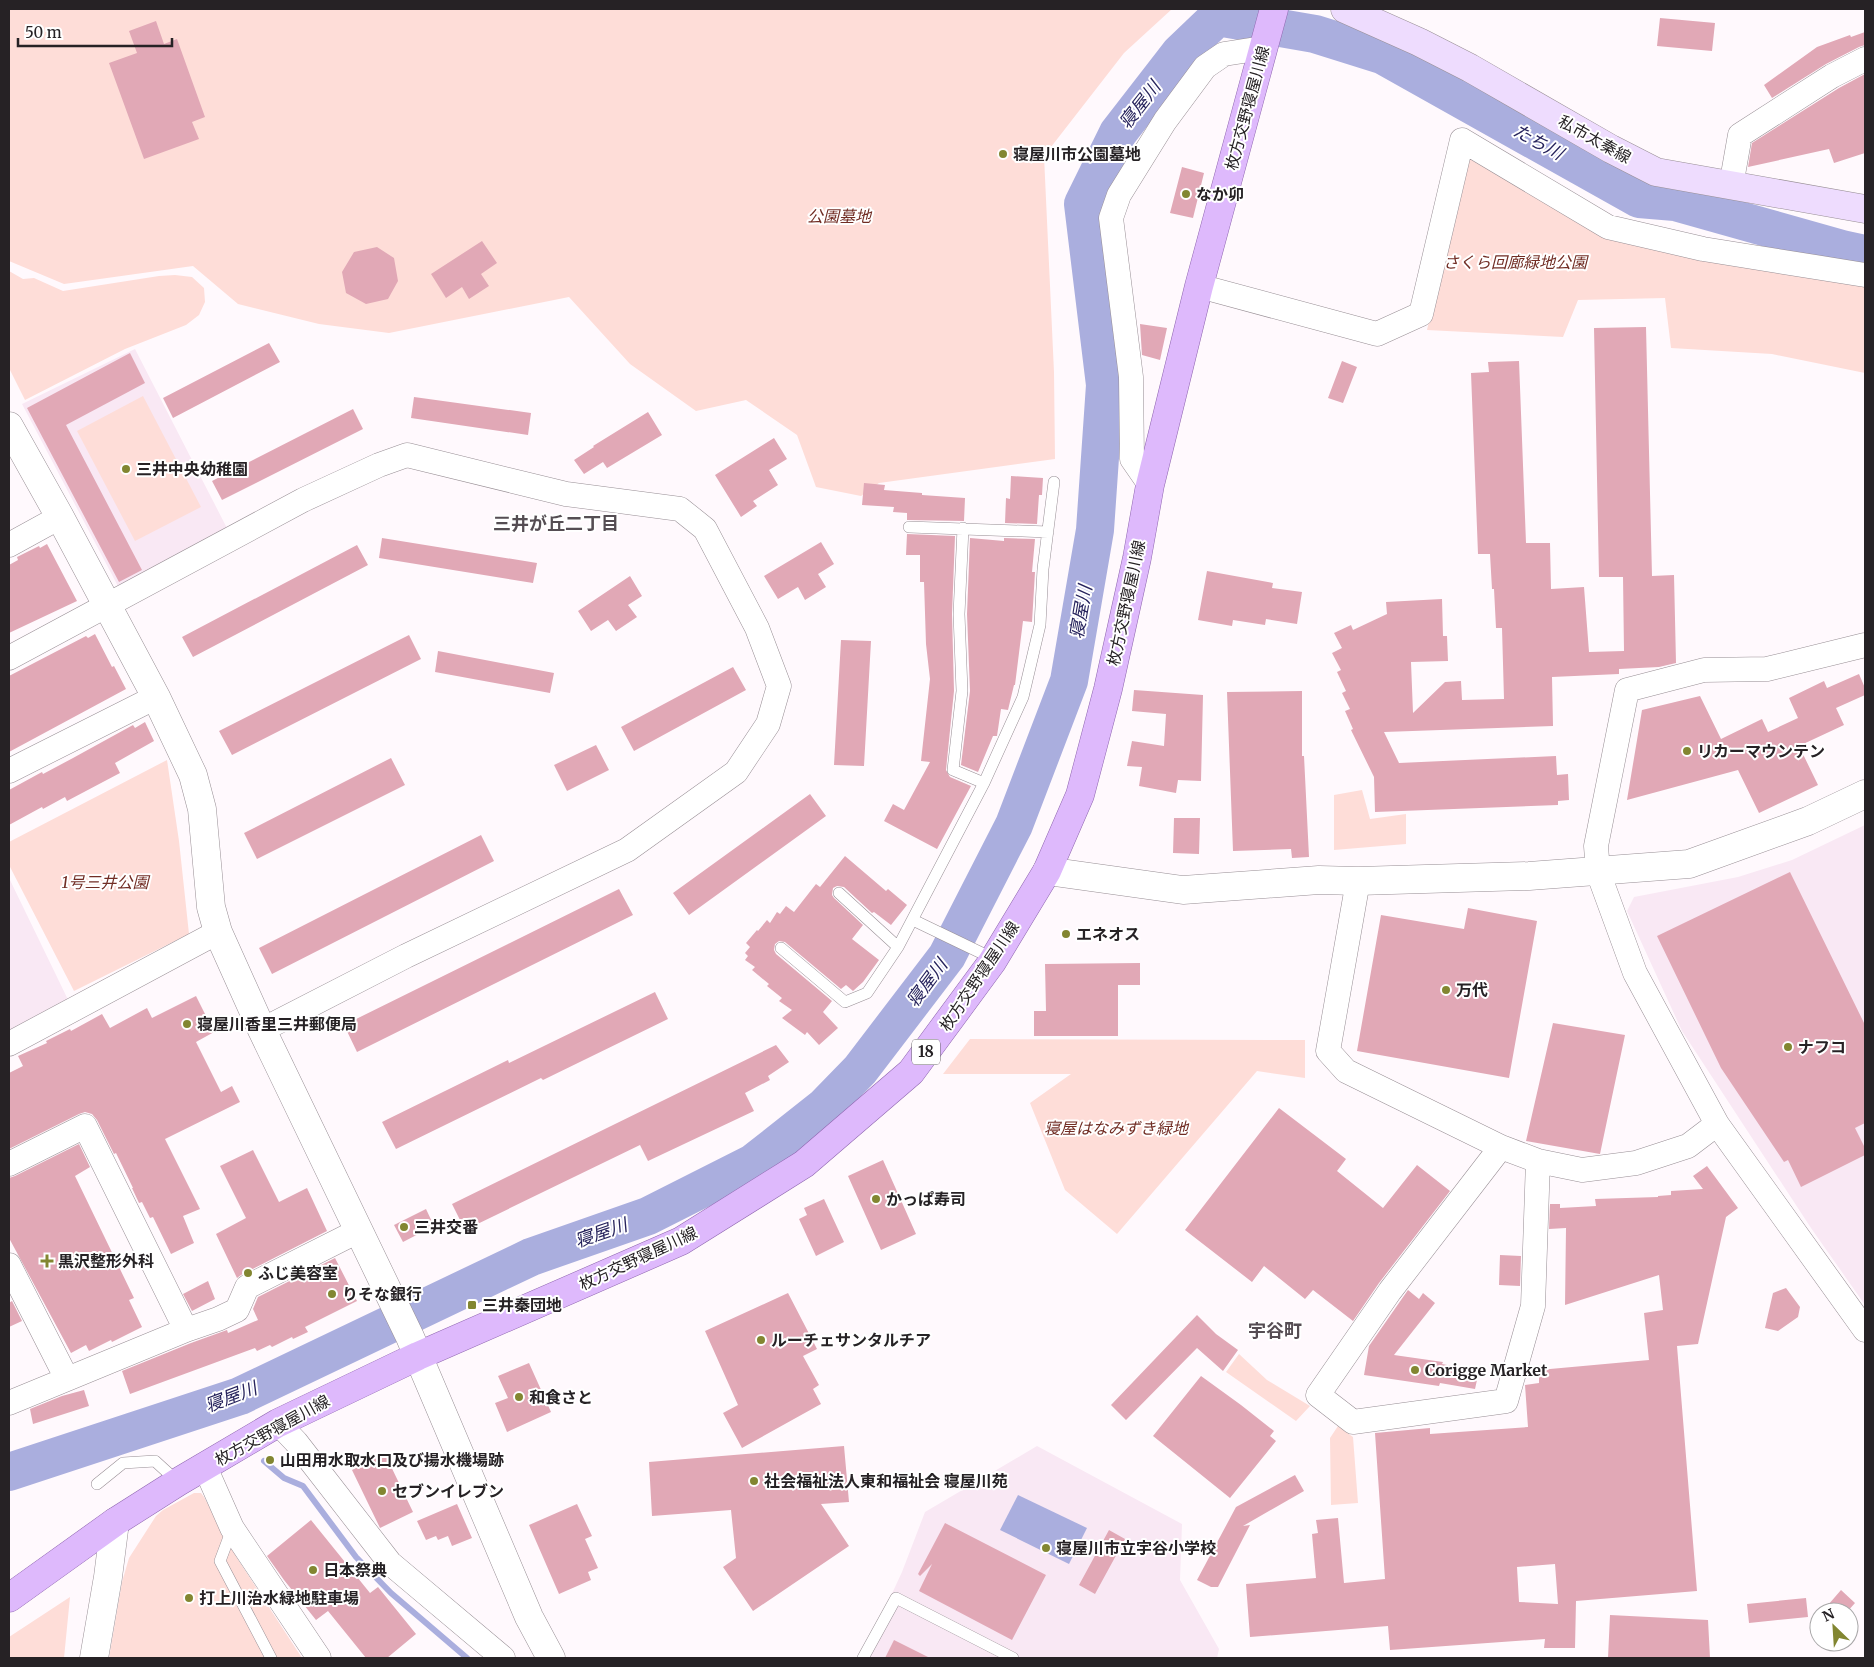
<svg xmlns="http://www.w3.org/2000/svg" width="1874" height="1667" viewBox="0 0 1874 1667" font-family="Merriweather,'Noto Sans JP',serif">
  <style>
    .built { fill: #f9e8f4 }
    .green { fill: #feddd8 }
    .water { fill: #aaaede }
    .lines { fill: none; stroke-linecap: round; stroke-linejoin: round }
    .stream { stroke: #aaaede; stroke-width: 6 }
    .river { stroke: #aaaede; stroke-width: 38 }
    .building { fill: #e1a8b6; fill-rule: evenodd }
    .service-casing { stroke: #988f95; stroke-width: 12 }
    .minor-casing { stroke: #988f95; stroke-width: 25 }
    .tertiary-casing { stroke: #988f95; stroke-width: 29 }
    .secondary-casing { stroke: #988f95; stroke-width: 29 }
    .primary-casing { stroke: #8f66af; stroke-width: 29 }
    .service { stroke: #fff; stroke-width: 11 }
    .minor { stroke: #fff; stroke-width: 24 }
    .tertiary { stroke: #fff; stroke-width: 28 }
    .secondary { stroke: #eedcfe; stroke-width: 28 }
    .primary { stroke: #deb9fc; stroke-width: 28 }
    .poi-dot { fill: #828631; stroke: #fff; stroke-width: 2 }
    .labels { text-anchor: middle; stroke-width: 4; stroke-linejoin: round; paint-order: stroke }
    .shield { fill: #fff; stroke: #676466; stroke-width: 1 }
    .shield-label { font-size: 15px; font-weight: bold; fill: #262225 }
    .street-label { font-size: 16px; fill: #262225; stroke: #fff }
    .poi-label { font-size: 16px; font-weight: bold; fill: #262225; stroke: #fff; text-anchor: start }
    .park-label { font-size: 16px; font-style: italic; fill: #712d24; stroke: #fff }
    .water-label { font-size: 18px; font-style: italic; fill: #26235c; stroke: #fff }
    .neighbourhood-label { font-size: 18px; font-weight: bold; fill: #554d53; stroke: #fff }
  </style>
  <rect width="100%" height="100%" fill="#fff9fd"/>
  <!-- built -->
  <path class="built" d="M135,349l95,185 -110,56 -98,-186z
    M1865,825v480l-54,-77 -129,-197 -55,-120 7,-14 104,-20 54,-17z
    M9,878l64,132 -64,34z
    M1037,1446l145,78 -2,56 39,69 -2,9h-355l40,-86 23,-60z"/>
  <!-- green -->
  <path class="green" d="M9,9h1163l-48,44 -80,103 10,216 1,87 -176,24 -18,13 -45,-9 -19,-52 -51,-35 -50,11 -66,-47 -61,-67 -180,36 -70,-9 -81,-20 -45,-38 -129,18 -55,-23z
    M1468,152l136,80 261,51v90l-93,-19 -101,-6 -6,-50 -87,2 -15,37 -136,-7z
    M9,271l14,8 11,-1 29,13 96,-15 16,-1 17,2 12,11 1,14 -6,13 -13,10 -61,24 -100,51 -16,-32z
    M143,396l58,111 -66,34 -58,-110z
    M167,760l12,81 10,93 -115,57 -65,-126v-23z
    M1362,790l8,29 36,-5v30l-72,6v-55z
    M970,1039l335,1v38l-48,-7 -140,163 -52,-44 -35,-87 41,-29h-128z
    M1239,1354l28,26 43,26 -14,15 -70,-49z
    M1338,1426l15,11 5,66 -27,2 -1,-67z
    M194,1493h7l3,4 33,61 65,100h-193l13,-76 7,-24 27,-42 7,-6z
    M70,1597l-6,61h-55v-21z"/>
  <!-- water -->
  <path class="water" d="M1018,1495l69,33 -18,36 -69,-34z"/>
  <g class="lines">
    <!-- stream -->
    <path class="stream" d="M264,1461l20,17 19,8 53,71 35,36 76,65"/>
    <!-- river -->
    <path class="river" d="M1217,17l98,17 67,21 257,144 36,3 167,47 23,5
      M9,1472l231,-76 291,-139 117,-41 105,-53 71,-56 36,-37 87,-114 67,-131 55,-144 26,-151 10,-145 -22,-181 35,-71 62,-80 46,-44"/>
  </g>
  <!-- building -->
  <path class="building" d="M1660,18l55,5 -3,28 -55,-5z
    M156,21l8,23 13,-5 28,78 -13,5 7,17 -55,20 -35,-96 28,-10 -8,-22z
    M1865,32v13l-6,2 -33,17 -54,34 -8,-13 53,-38 33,-12 1,2z
    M1865,74v79l-31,10 -5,-14 -81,18 4,-24 87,-55z
    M1182,167l22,6 -11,45 -23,-5z
    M482,241l15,22 -16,11 8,12 -20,13 -7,-12 -16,11 -15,-24z
    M377,247l17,11 4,23 -10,18 -22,5 -20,-11 -4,-21 12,-20z
    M1140,324l27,4 -7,32 -18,-5z
    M1646,327l6,249 22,-1 2,88 -17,4 -40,2v5l-67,3 1,49 -169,6 15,31 157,-7 1,19 11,-1 1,26 -11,1v4l-183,7 -1,-35 -23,-47 2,-1 -8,-18 5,-2 -8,-16 4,-2 -9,-19 4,-2 -9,-17 10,-5 -8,-15 17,-8 2,5 34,-16 -1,-12 56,-3 1,37h4l1,25 -37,1 2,51 32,-31 16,-1 1,19 42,-1 -2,-71h-6l-2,-39h-2l-2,-35h-12l-7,-181 18,-1 -1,-10 31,-1 7,182h24l1,46 33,-2 5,65 35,-1 -1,-74h-24l-5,-249z
    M269,343l11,19 -107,56 -10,-20z
    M130,353l15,30 -79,42 76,145 -23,12 -92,-174z
    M1342,361l15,6 -14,36 -15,-5z
    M414,397l117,16 -3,22 -117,-17z
    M353,409l10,20 -141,71 -10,-19z
    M648,412l14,23 -55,33 -4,-6 -19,12 -10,-14 20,-13 -1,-1z
    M774,438l13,21 -18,11 9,15 -25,16 4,5 -16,11 -26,-42z
    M1011,476l32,2 -1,17h-3l-2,29 -32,-1 1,-25 4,1z
    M864,483l21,2 -1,5 38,3v2l43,3 -1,23 -57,-1v-7l-14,-1 1,-5 -32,-2z
    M907,534l48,2 -3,78 2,77 -8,79 4,7 21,9 -34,63 -53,-28 9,-17 11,6 26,-48 -9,-1 9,-82 -4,-35 -2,-62h-4v-27h-14z
    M382,538l155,25 -4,20 -154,-25z
    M970,538l34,3v-3l31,1 -3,33h3l-3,50 -9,-1 -8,64h-1l-6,25 -7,-1 -4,27h-4l-15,36 -17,-7 9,-74 -3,-77z
    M821,542l13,22 -16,10 8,13 -21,13 -7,-13 -20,12 -14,-23z
    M47,544l30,57 -68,32v-68l9,-5 -1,-3 22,-11 1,2z
    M357,545l11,20 -175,92 -11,-20z
    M1207,571l66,12 -1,5 30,4 -5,32 -31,-5 -1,6 -32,-5 -1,6 -34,-6z
    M630,576l12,20 -14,9 9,12 -21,14 -8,-11 -17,11 -13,-20z
    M95,634l17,33 2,-1 12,23 -117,63v-76l77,-40 2,2z
    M409,635l12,24 -189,96 -13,-24z
    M841,640l30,1 -7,125 -30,-1z
    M438,651l116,22 -4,20 -115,-21z
    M733,667l13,23 -112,61 -13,-24z
    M1859,674l6,14v7l-29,13 8,17 -45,21 19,39 -59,28 -21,-43 -111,30 15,-90 58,-14 21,43 41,-20 6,13 30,-14 -9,-20 35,-17 3,7z
    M1134,690l69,5 -2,86 -23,-1 -2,13 -37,-7 3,-19 -15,-1 5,-25 32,5 2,-32 -34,-3z
    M1302,691v65h2l5,101 -17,1 -1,-9 -58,2 -6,-159z
    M145,722l9,19 -39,22 5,10 -53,28 -2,-4 -22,12 -1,-2 -33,18v-35l33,-18 1,2 30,-16 60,-33 2,3z
    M596,745l13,25 -42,21 -13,-26z
    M391,758l14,27 -148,74 -13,-26z
    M810,794l16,22 -137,99 -16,-22z
    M1174,818h26l-1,36 -26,-1z
    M481,835l13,26 -222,113 -13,-26z
    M845,856l41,35 2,-2 19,16 -16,20 -17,-13 -2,1 -28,-26 -7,-1 -4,2 -1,7 2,3 29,27 -11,14 27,21 -16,22 -10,9 -7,-6 -5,4 -56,-47 -6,-1 -4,3 -1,6 2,4 56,47 -9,11 15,16 -19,17 -12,-13 -2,3 -23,-17 10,-8 -13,-9 3,-3 -15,-12 2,-2 -17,-14 3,-3 -10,-7 3,-4 -3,-3 5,-6 -4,-4 11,-13 1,1 9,-11 3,3 7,-11 3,2 6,-8 8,6 22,-28 4,3z
    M1790,872l75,153v98l-10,5 10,20v7l-64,32 -13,-27 -4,2 -63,-94 -64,-132z
    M619,889l14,26 -276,137 -13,-27z
    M1468,908l69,13 -28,157 -152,-27 24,-136 83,14z
    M1140,963v22h-22v51h-84v-25h12l-1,-47z
    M655,992l13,27 -125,61 -2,-2 -145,71 -14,-27 126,-62 1,3z
    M196,996l18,36 -18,10 25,50 11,-6 8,16 -75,37 35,70 -17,7 11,27 -23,11 -18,-37 -3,1 -8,-16 -3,1 -7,-15h1l-17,-35 -2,1 -17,-34 -5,-6 -7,-2 -6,2 -70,35v-76l14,-7 -5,-10 29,-13 -1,-2 24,-12 1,2 31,-17 8,14 37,-20 5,10z
    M1553,1023l72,12 -25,119 -74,-13z
    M776,1045l13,17 -21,14 2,4 -25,13 9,18 -106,50 -8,-16 -175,85 -13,-26z
    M1279,1108l67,51 -9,12 46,37 34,-43 33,26 -71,92 -26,38 -40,-31 -8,9 -41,-33 -12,16 -67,-52z
    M79,1144l11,23 -15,9 59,122 -5,2 13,27 -30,15 -1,-2 -22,11 -3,-6 -15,8 -62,-115v-60l6,-2z
    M253,1150l26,52 28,-14 20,43 -86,44 -4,3 -21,-44 30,-16 -26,-52z
    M883,1160l33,74 -35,16 -33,-74z
    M1707,1166l31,42 -12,9 -28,127 -21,2 20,245 -121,10 -1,47h-31l1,-9 -155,11 -2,-24 -138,11 -4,-53 70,-6 -4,-44 6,-1 -2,-13 22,-2 6,65 41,-4 -10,-146 55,-5v6l98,-7 -3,-42 14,-2v-13l110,-10 -5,-47 19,-3 -4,-35 -94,30 1,-77 -17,1 1,-25h10v4l36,-2 -1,-7 63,-2v-1l13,-1v-4l32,-2 -10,-13zM1555,1564l3,40 -39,-2 -2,-35z
    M824,1199l20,43 -28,14 -17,-37 8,-4 -3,-7z
    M426,1209l8,17 -31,16 -9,-17z
    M1500,1255l21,1 -1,30 -21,-1z
    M335,1258l22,43 -52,26 3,5 -15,7 -1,-2 -20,10 -2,-2 -13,6 -2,-3 -125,46 -8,-23 69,-28 36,-13 1,3 30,-13 -5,-11 5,-12z
    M208,1281l7,18 -23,12 -9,-17z
    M1786,1288l14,19 -2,10 -20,14 -13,-3 8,-35z
    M1408,1290l11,9 4,-6 12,10 -41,52 49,7 -1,2 37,7 -4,18 -35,-6 -1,3 -75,-11 5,-29z
    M788,1293l29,56 -14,7 16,29 -6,4 8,15 -79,44 -19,-35 15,-8 -33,-74z
    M12,1301l10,20 -13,6v-24z
    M1197,1315l19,19 22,16 -15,21 -26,-23 -71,72 -15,-15z
    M529,1363l22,49 -44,20 -12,-29 13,-5 -10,-22z
    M1201,1376l40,29 33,26 -4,5 6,5 -46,57 -77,-62z
    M84,1390l5,16 -56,18 -3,-15 32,-13z
    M844,1446l5,56 -28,2 28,42 -96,65 -30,-44 13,-9 -5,-48 -79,6 -3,-54z
    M385,1454l28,58 -33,16 -28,-58z
    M1295,1475l9,16 -61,35 7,-1 -32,62h-7l-14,-7 39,-73z
    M457,1504l15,34 -20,8 -4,-10 -10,4 -2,-4 -10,4 -9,-19z
    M577,1504l15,32 -7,3 13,29 -10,4 3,8 -32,14 -30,-69z
    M311,1520l59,73 8,-6 38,47 -29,24h-21l-38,-47 -12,9 -32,-40 -17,-24z
    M945,1523l101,52 -34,65 -93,-49 13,-27 -12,12 -2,-2z
    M1109,1530l16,9 -30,55 -16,-9z
    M1841,1590l14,13 -8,9h-25z
    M1806,1598l2,19 -59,6 -2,-19z
    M1610,1615l98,5 2,38h-102z
    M894,1640l36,18h-45z"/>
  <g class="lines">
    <!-- service casing -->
    <g class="service-casing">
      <path id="service" d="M909,527l139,5
        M963,528l-4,86 3,77 -9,79 31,13
        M839,893l59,54
        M913,920l81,39
        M781,948l64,54 22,-9 31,-46 86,-164 39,-86 17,-72 3,-56 11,-87
        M97,1484l26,-21 32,-2 23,21
        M232,1529l-12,32 51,97
        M863,1658l33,-60 117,60"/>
    </g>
    <!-- minor casing -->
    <g class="minor-casing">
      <path id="minor" d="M1731,186l9,-51 92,-59 33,-17
        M1199,286l178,48 44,-20 41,-174 146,87 95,22 162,26
        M1150,485l-18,-26 -1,-82 -20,-159 8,-23 46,-74 40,-54 19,-13 39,-6
        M9,545l51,-28
        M1865,645l-98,24 -63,1 -77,20 -31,156 2,26 37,101 82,151 148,206
        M9,658l294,-158 76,-35 28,-10 159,39 114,15 25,20 52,99 22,58 -11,38 -32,48 -109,78 -221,106 -144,74
        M9,771l147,-74
        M1358,881l-30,170 18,20 155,76 37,14 44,9 54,-7 52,-17 29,-22
        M9,1044l209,-112
        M1501,1147l-111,144 -72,104 35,27 153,-21 27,-95 5,-145
        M9,1164l76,-38 101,204
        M9,1265l58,114
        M9,1403l177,-73 32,-11 19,-9 10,-23 111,-56
        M278,1423l18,19 94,121 113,95
        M205,1467l27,61 87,130"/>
    </g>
    <!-- tertiary casing -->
    <g class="tertiary-casing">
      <path id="tertiary" d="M9,426l51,91 96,180 37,78 9,34 9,98 7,25 44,98 148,307 119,280 22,41
        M1047,871l136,19 136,-10 39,1 171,-5 160,-12 119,-43 57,-27
        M94,1658l14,-81 7,-55"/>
    </g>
    <!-- secondary casing -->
    <g class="secondary-casing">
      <path id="secondary" d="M1345,9l74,33 51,26 141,81 45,23 209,37"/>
    </g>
    <!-- primary casing -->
    <g class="primary-casing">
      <path id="primary" d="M9,1598l106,-76 63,-40 100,-59 140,-67 263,-115 123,-77 107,-92 81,-110 55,-91 33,-76 28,-106 29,-131 13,-73 49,-199 75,-277"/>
    </g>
    <!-- service -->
    <use href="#service" class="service"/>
    <!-- minor -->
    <use href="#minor" class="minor"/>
    <!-- tertiary -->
    <use href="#tertiary" class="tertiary"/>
    <!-- secondary -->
    <use href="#secondary" class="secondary"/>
    <!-- primary -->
    <use href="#primary" class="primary"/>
  </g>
  <!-- markers -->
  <g class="poi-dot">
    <circle cx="1003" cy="154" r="5"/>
    <circle cx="1186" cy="194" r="5"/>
    <circle cx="126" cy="469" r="5"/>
    <circle cx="1687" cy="751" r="5"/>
    <circle cx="1066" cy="934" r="5"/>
    <circle cx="1446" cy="990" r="5"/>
    <circle cx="187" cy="1024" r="5"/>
    <circle cx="1788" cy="1047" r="5"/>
    <circle cx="876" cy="1199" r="5"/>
    <circle cx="404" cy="1227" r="5"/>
    <path d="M44.5 1253.5h5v5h5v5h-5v5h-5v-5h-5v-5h5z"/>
    <circle cx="248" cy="1273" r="5"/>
    <circle cx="332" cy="1294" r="5"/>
    <rect x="467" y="1300" width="10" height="10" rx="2.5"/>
    <circle cx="761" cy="1340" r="5"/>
    <circle cx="1415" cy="1370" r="5"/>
    <circle cx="519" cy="1397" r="5"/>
    <circle cx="270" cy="1460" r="5"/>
    <circle cx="754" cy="1481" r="5"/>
    <circle cx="382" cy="1491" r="5"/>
    <circle cx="1046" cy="1548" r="5"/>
    <circle cx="313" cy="1570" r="5"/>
    <circle cx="189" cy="1598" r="5"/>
  </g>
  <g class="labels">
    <!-- shield labels -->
    <rect class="shield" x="912" y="1039.5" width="28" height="25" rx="4"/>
    <g class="shield-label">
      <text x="926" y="1057">18</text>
    </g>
    <!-- street labels -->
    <g class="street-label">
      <text transform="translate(1247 108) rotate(-75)" y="6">枚方交野寝屋川線</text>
      <text transform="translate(1595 139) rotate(29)" y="6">私市太秦線</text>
      <text transform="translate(1126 603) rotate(-78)" y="6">枚方交野寝屋川線</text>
      <text transform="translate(979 976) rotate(-56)" y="6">枚方交野寝屋川線</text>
      <text transform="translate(638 1258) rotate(-25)" y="6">枚方交野寝屋川線</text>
      <text transform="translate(272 1430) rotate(-29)" y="6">枚方交野寝屋川線</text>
    </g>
    <!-- poi labels -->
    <g class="poi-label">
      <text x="1013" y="160">寝屋川市公園墓地</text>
      <text x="1196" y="200">なか卯</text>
      <text x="136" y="475">三井中央幼稚園</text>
      <text x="1697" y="757">リカーマウンテン</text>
      <text x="1076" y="940">エネオス</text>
      <text x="1456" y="996">万代</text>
      <text x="197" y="1030">寝屋川香里三井郵便局</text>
      <text x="1798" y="1053">ナフコ</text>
      <text x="886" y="1205">かっぱ寿司</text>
      <text x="414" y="1233">三井交番</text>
      <text x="58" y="1267">黒沢整形外科</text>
      <text x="258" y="1279">ふじ美容室</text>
      <text x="342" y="1300">りそな銀行</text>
      <text x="482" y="1311">三井秦団地</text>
      <text x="771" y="1346">ルーチェサンタルチア</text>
      <text x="1425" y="1376">Corigge Market</text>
      <text x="529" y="1403">和食さと</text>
      <text x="280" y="1466">山田用水取水口及び揚水機場跡</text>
      <text x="764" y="1487">社会福祉法人東和福祉会 寝屋川苑</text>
      <text x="392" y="1497">セブンイレブン</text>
      <text x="1056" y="1554">寝屋川市立宇谷小学校</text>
      <text x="323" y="1576">日本祭典</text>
      <text x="199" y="1604">打上川治水緑地駐車場</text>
    </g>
    <!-- park labels -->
    <g class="park-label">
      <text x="839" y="222">公園墓地</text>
      <text x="1515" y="268">さくら回廊緑地公園</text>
      <text x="105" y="888">1号三井公園</text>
      <text x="1116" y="1134">寝屋はなみずき緑地</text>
    </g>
    <!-- water labels -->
    <g class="water-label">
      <text transform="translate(1140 105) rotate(-52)" y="6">寝屋川</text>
      <text transform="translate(1538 142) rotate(29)" y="6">たち川</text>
      <text transform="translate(1081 612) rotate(-80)" y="6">寝屋川</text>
      <text transform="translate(927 983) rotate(-53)" y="6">寝屋川</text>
      <text transform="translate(601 1233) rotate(-19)" y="6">寝屋川</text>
      <text transform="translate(231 1397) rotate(-21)" y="6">寝屋川</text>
    </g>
    <!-- neighbourhood labels -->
    <g class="neighbourhood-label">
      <text x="556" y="530">三井が丘二丁目</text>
      <text x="1275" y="1337">宇谷町</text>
    </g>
  </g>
  <!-- border -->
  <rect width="1874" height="1667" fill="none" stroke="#262225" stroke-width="20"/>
  <!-- north arrow -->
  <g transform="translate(1834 1627) rotate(335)"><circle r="24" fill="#ffffff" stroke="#a8a7a8"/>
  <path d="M0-4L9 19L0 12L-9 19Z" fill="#828631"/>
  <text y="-8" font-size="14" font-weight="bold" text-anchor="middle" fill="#262225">N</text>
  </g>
  <!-- scale -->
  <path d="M18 38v8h154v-8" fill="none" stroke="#262225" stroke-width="2.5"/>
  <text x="25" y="38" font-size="15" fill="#262225" stroke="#ffffff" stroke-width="4" paint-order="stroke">50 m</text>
</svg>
